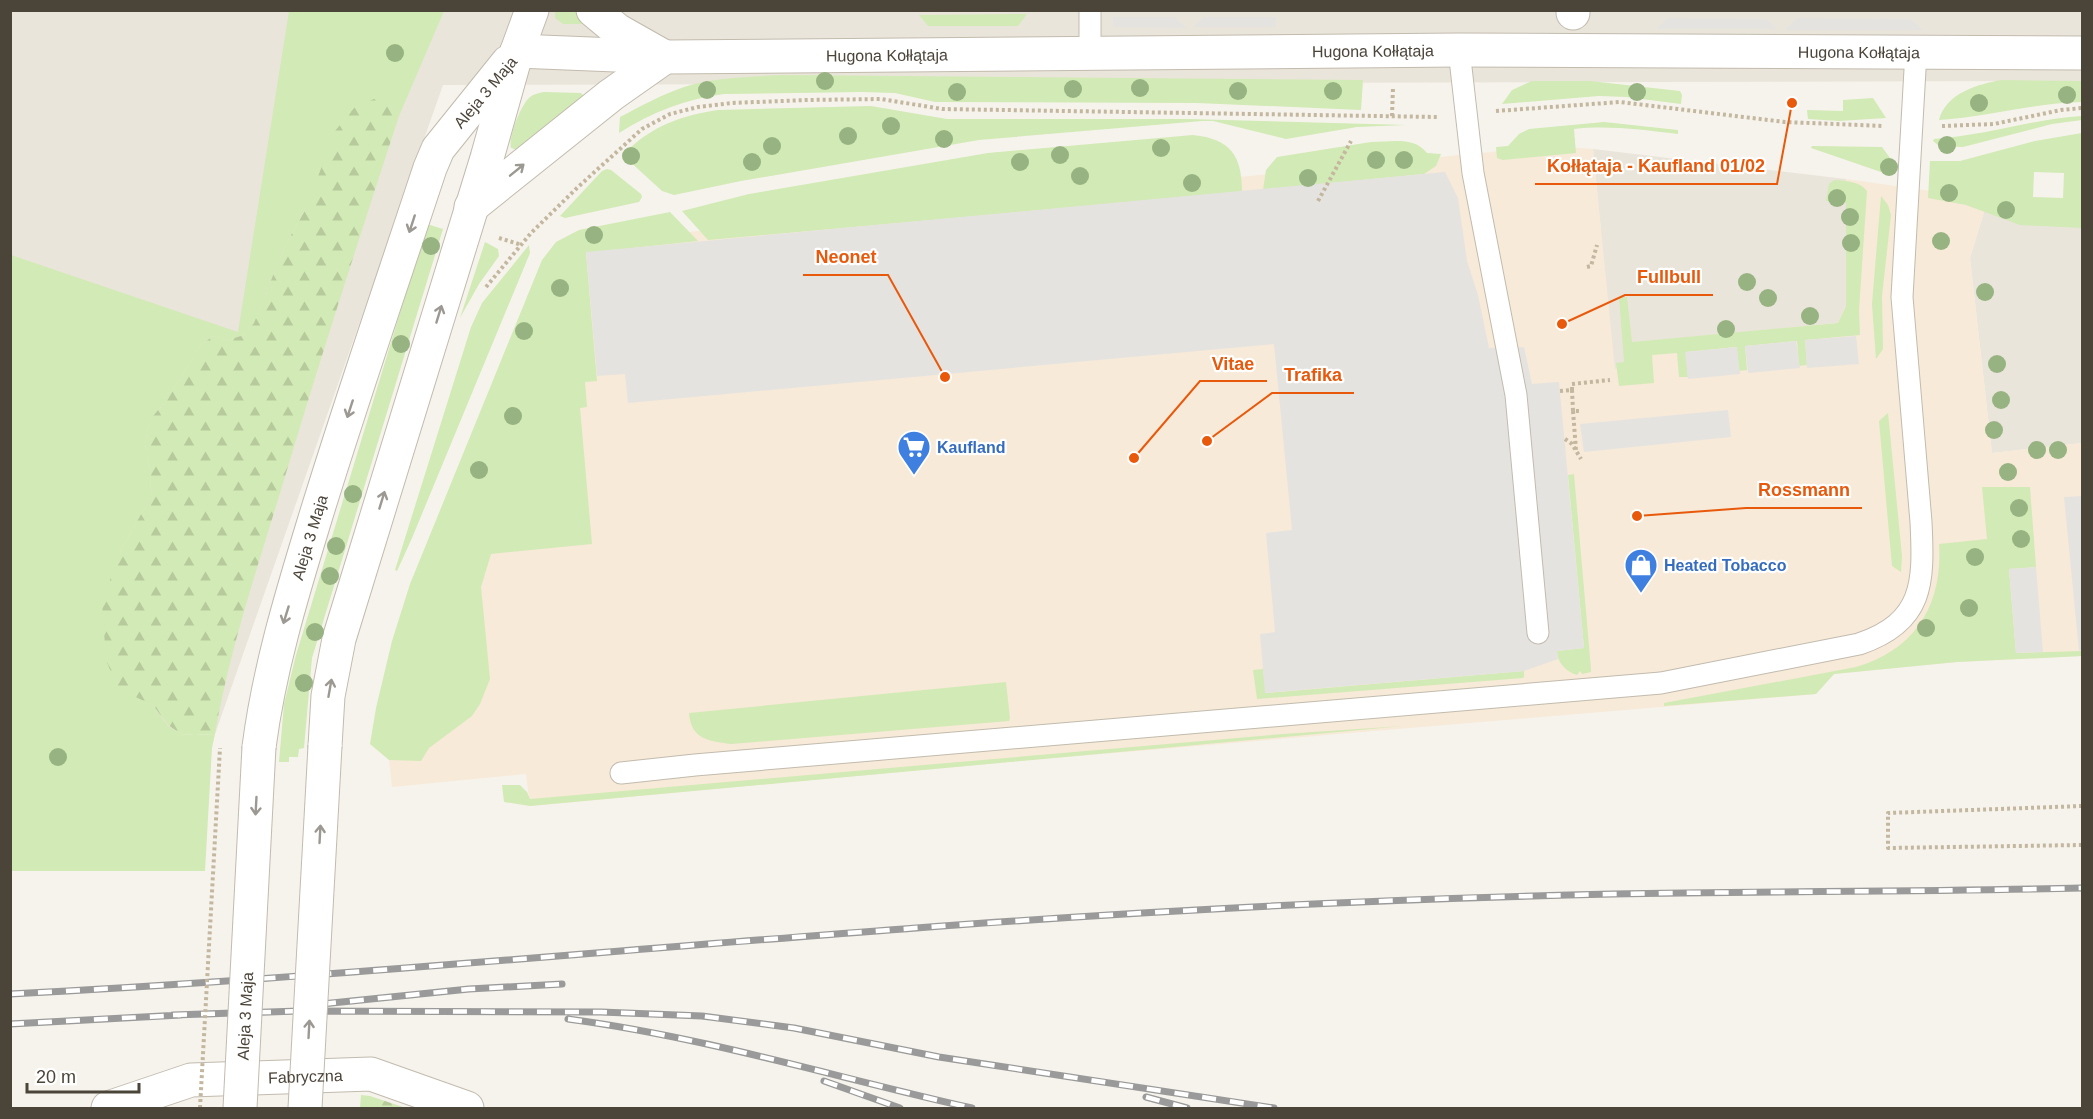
<svg xmlns="http://www.w3.org/2000/svg" width="2093" height="1119" viewBox="0 0 2093 1119" font-family="Helvetica,sans-serif">
  <style>
    .residential { fill: #eae5da }
    .commercial { fill: #f7ead8 }
    .grass { fill: #d2eab5; fill-rule: evenodd }
    .forest { fill: url(#forest-firs) }
    .parking { fill: #e5e3e0 }
    .lines { fill: none; stroke-linecap: round; stroke-linejoin: round }
    .service-casing { stroke: #c2bbae; stroke-width: 23 }
    .minor-casing { stroke: #c2bbae; stroke-width: 35 }
    .tertiary-casing { stroke: #c2bbae; stroke-width: 35 }
    .path { stroke: #c4b79f; stroke-width: 4; stroke-dasharray: 3 3; stroke-linecap: butt }
    .service { stroke: #fff; stroke-width: 21 }
    .minor { stroke: #fff; stroke-width: 33 }
    .tertiary { stroke: #fff; stroke-width: 33 }
    .rail-casing { stroke: #9a9a9a; stroke-width: 7 }
    .rail { stroke: #fff; stroke-width: 4.5; stroke-dasharray: 14; stroke-linecap: butt }
    .tertiary-bridge-casing { stroke: #c2bbae; stroke-width: 35; stroke-linecap: butt }
    .path-bridge { stroke: #c4b79f; stroke-width: 4; stroke-dasharray: 3 3; stroke-linecap: butt }
    .tertiary-bridge { stroke: #fff; stroke-width: 33 }
    .tree { fill: #97b381 }
    .oneway { stroke: #9c9892 }
    .labels { text-anchor: middle; stroke-width: 4.5; stroke-linejoin: round; paint-order: stroke }
    .street-label { font-size: 16px; fill: #4b4439; stroke: #fff }
    .shop-label { font-size: 16px; font-weight: bold; fill: #366cbe; stroke: #fff; text-anchor: start }
    .leader { fill: none; stroke: #e8590c; stroke-width: 2 }
    .callout-dot { fill: #e8590c; stroke: #fff; stroke-width: 2 }
    .callout-label { font-size: 18px; text-anchor: middle; font-weight: bold; fill: #e8590c; stroke: #fff; stroke-width: 4.5; stroke-linejoin: round; paint-order: stroke }
  </style>
  <defs>
    <pattern id="forest-firs" width="22" height="20" patternUnits="userSpaceOnUse" patternTransform="scale(1.5)"><rect width="22" height="20" fill="#d2eab5"/><path d="M5 1l3.5 6h-7zM16 11l3.5 6h-7z" fill="#b6ca9c"/></pattern>
  </defs>
  <rect width="100%" height="100%" fill="#f6f3ec"/>
  <!-- residential -->
  <path class="residential" d="M2082,10v71l-1639,4 -228,649h-34l-170,32 -1,-755z
    M1593,149l253,30v127l-8,17 -153,15 -50,29 -21,2z
    M1988,199l94,11v233l-90,10 -22,-195z"/>
  <!-- commercial -->
  <path class="commercial" d="M1552,146l41,3 22,220 20,-2 -2,-25 205,-19 8,-17v-127l142,20 -18,59 22,195 90,-10v213l-125,6 -123,12 -18,20 -786,66 -500,46 -4,-32 -134,13 -3,-27 198,-518z"/>
  <!-- grass -->
  <path class="grass" d="M289,11h155l-45,105 -5,-12 -87,102 -23,42 -30,75 -10,12 -16,5 -15,-4 -13,10 -32,52 -19,23 -4,23 6,28 -1,26 -31,56 17,142 17,9 15,21 13,8 13,1 21,-1 -3,14 -7,123h-194v-616l227,77z
    M555,11h26l5,13h-23l-8,-6z
    M1027,14l-9,12h-90l-9,-11z
    M781,75l582,5 -2,30 -164,-7 -262,-1 -40,-9 -33,-1 -138,2c-38,5 -72,18 -105,39l1,-16c21,-11 41,-22 64,-30 31,-10 65,-10 97,-12z
    M2002,80l80,1v21c-48,1 -95,15 -143,18 7,-27 39,-36 63,-40z
    M1532,81h58l90,10 2,4 -1,9 -55,-7 -27,-1 -97,8 10,-14z
    M544,92l37,1 6,7 -70,50 -6,-2c-3,-10 10,-44 19,-51 4,-3 9,-4 14,-5z
    M1873,98l13,20 -47,3 -31,-2 -1,-9 36,1v-11z
    M871,106l76,13h241l218,6 -49,2 -71,12 -73,-18h-11l-223,19 -238,41 -67,14 -12,-4 -36,-33 1,-7c25,-25 56,-36 91,-41z
    M2082,116v4l-30,4 -89,23 -24,-1 -6,-5 1,-2c50,-3 98,-20 148,-23z
    M1604,122l74,8v4c-36,-4 -69,-9 -104,-5l2,24 -73,7 -6,-2 -1,-11 12,-1 11,-12 10,-5z
    M2082,133v95l-62,-3 -54,-20 -38,-7 2,-37h30l75,-20zM2034,172l30,1 -1,25 -30,-1z
    M1193,135c38,4 49,21 49,57l-534,48 -26,-29 67,-17 239,-41z
    M1371,142c20,0 43,-6 56,11l14,1 -5,12 -12,8 -161,16 3,-20 11,-13z
    M1812,146l70,1 8,11 2,16 -11,-2 -70,-24z
    M607,169l4,1 30,24 1,3 -3,5 -74,16 -5,-2 42,-45z
    M1834,180c12,1 26,1 33,11l-8,119 1,25 -55,5 2,25 -8,1 -2,-25 -52,5 2,24 -8,1 -3,-24 -50,5 2,25h-9l-2,-24 -25,2 2,28 -35,3 -3,-23 8,-1 -5,-65h8l5,45 206,-19 8,-17v-103l-20,-2 3,-17z
    M1881,196l7,9 3,10 -9,81 1,53 -7,10 -4,-55z
    M670,212l28,29 -112,12 11,128 -12,1 2,25 -7,1 12,136 -101,10 -10,33 9,92 -10,25 -8,12 -43,32 -8,13 -32,-1 -19,-16 6,-36 16,-67 18,-57 132,-324 14,-18 23,-12z
    M427,224l16,5 -131,429 -8,90 -5,1 -1,8h-9v5h-10l5,-58 12,-49z
    M485,242l13,7 1,7 -20,28 -19,34z
    M529,245l1,8 -118,285 -15,33 -2,-1 76,-243 11,-24z
    M1888,413l14,143 -1,16 -9,-6 -13,-145z
    M1574,474l17,195v3l-9,2 -2,-3 -3,4c-11,-3 -20,-13 -20,-24l27,-3 -16,-173z
    M1982,487h48l6,80 -27,2 7,84 66,-2v5l-125,6 -123,12 -18,20 -152,12v-3l192,-36c59,-17 87,-62 83,-123l48,-5z
    M1263,669l3,24 258,-22v6l-1,1 -266,21 -4,-29z
    M1006,682l4,36 -1,3 -278,23c-23,-3 -40,-5 -42,-31z
    M1404,726l-874,80 -26,-4 -2,-17h18l7,7 3,7 753,-65z"/>
  <!-- forest -->
  <path class="forest" d="M374,99l20,5 5,12c-41,125 -81,250 -119,377 -24,79 -51,159 -65,241l-21,1 -13,-1 -13,-9 -15,-20 -35,-16 -12,-29 -4,-57 17,-49 31,-56 1,-26 -6,-28 4,-23 19,-23 32,-52 13,-10 15,4 16,-5 10,-12 30,-75 23,-42 28,-75 20,-24z
    M361,1095l9,1 36,12h-46z"/>
  <!-- parking -->
  <path class="parking" d="M1113,17h62l11,11 -73,-1z
    M1203,17h73v10h-82z
    M1668,18l99,1 10,10h-121z
    M1797,18l114,1 12,11h-138z
    M1445,172l13,26 9,63 11,34 11,53 35,-1 8,37 27,-2 25,266 -27,3 1,8 -34,12 -259,22 -5,-59 15,-2 -9,-99 26,-3 -18,-186 -646,59 -3,-29 -28,2 -11,-124z
    M1856,336l3,28 -52,4 -2,-28z
    M1796,341l4,27 -52,5 -3,-27z
    M1737,347l3,27 -52,5 -3,-27z
    M1728,410l3,27 -147,15 -4,-28z
    M2082,496v154l-3,1 -15,-154z
    M2036,567l7,85 -27,1 -7,-84z"/>
  <g class="lines">
    <!-- service casing -->
    <g class="service-casing">
      <path id="service" d="M1459,50l14,123 43,222 22,238
        M1090,53v-43
        M621,773l74,-8 966,-82 198,-39c65,-22 65,-61 62,-122l-19,-225 14,-245"/>
    </g>
    <!-- minor casing -->
    <g class="minor-casing">
      <g id="minor">
        <path d="M1573,10v3"/>
        <path id="s1" d="M108,1108l83,-28 180,-6 96,34"/>
      </g>
    </g>
    <!-- tertiary casing -->
    <g class="tertiary-casing">
      <g id="tertiary">
        <path d="M593,10l24,20 46,26"/>
        <path id="s2" d="M517,51l148,6 794,-7 623,3"/>
        <path d="M471,207l140,-112 54,-38"/>
        <path d="M325,746l3,-50 11,-57 148,-481 30,-107 15,-41"/>
        <path id="s3" d="M259,747c10,-77 32,-150 55,-225 36,-118 77,-236 116,-354l8,-19 70,-87"/>
      </g>
    </g>
    <!-- path -->
    <path class="path" d="M1496,111l124,-9 165,20 98,4
      M1392,116l1,-29
      M1942,126l52,-2 67,-14 21,-2
      M1318,201l33,-60
      M499,238l23,7
      M1587,267l4,-1 6,-21
      M486,287l45,-54 47,-46 64,-58 28,-15 28,-7 34,-4 74,-3 75,-1 61,10 496,8
      M1572,390v-6l38,-4
      M1560,391l12,-1 1,21h8
      M1573,411l3,39
      M1565,439l7,5 9,15
      M2082,806l-194,7v35l194,-3"/>
    <!-- service -->
    <use href="#service" class="service"/>
    <!-- minor -->
    <use href="#minor" class="minor"/>
    <!-- tertiary -->
    <use href="#tertiary" class="tertiary"/>
    <!-- rail casing -->
    <g class="rail-casing">
      <path id="rail" d="M10,994c396,-20 791,-63 1186,-84 139,-8 278,-13 417,-16 157,-3 313,-2 469,-6
        M322,1004l147,-15 93,-5
        M173,1015l126,-4 302,1 101,4 92,12 145,29 335,51
        M568,1019c137,18 270,59 404,89
        M10,1024l171,-9
        M824,1081l76,27
        M1146,1097l41,11"/>
    </g>
    <!-- rail -->
    <use href="#rail" class="rail"/>
    <!-- tertiary-bridge casing -->
    <g class="tertiary-bridge-casing">
      <g id="tertiary-bridge">
        <path id="s4" d="M240,1108l19,-361"/>
        <path d="M305,1108l20,-362"/>
      </g>
    </g>
    <!-- path-bridge -->
    <path class="path-bridge" d="M200,1108l20,-360"/>
    <!-- tertiary-bridge -->
    <use href="#tertiary-bridge" class="tertiary-bridge"/>
  </g>
  <!-- trees -->
  <g class="tree">
    <circle cx="395" cy="53" r="9"/>
    <circle cx="825" cy="81" r="9"/>
    <circle cx="1140" cy="88" r="9"/>
    <circle cx="1073" cy="89" r="9"/>
    <circle cx="707" cy="90" r="9"/>
    <circle cx="1238" cy="91" r="9"/>
    <circle cx="1333" cy="91" r="9"/>
    <circle cx="957" cy="92" r="9"/>
    <circle cx="1637" cy="92" r="9"/>
    <circle cx="2067" cy="95" r="9"/>
    <circle cx="1979" cy="103" r="9"/>
    <circle cx="891" cy="126" r="9"/>
    <circle cx="848" cy="136" r="9"/>
    <circle cx="944" cy="139" r="9"/>
    <circle cx="1947" cy="145" r="9"/>
    <circle cx="772" cy="146" r="9"/>
    <circle cx="1161" cy="148" r="9"/>
    <circle cx="1060" cy="155" r="9"/>
    <circle cx="631" cy="156" r="9"/>
    <circle cx="1376" cy="160" r="9"/>
    <circle cx="1404" cy="160" r="9"/>
    <circle cx="752" cy="162" r="9"/>
    <circle cx="1020" cy="162" r="9"/>
    <circle cx="1889" cy="167" r="9"/>
    <circle cx="1080" cy="176" r="9"/>
    <circle cx="1308" cy="178" r="9"/>
    <circle cx="1192" cy="183" r="9"/>
    <circle cx="1949" cy="193" r="9"/>
    <circle cx="1837" cy="198" r="9"/>
    <circle cx="2006" cy="210" r="9"/>
    <circle cx="1850" cy="217" r="9"/>
    <circle cx="594" cy="235" r="9"/>
    <circle cx="1941" cy="241" r="9"/>
    <circle cx="1851" cy="243" r="9"/>
    <circle cx="431" cy="246" r="9"/>
    <circle cx="1747" cy="282" r="9"/>
    <circle cx="560" cy="288" r="9"/>
    <circle cx="1985" cy="292" r="9"/>
    <circle cx="1768" cy="298" r="9"/>
    <circle cx="1810" cy="316" r="9"/>
    <circle cx="1726" cy="329" r="9"/>
    <circle cx="524" cy="331" r="9"/>
    <circle cx="401" cy="344" r="9"/>
    <circle cx="1997" cy="364" r="9"/>
    <circle cx="2001" cy="400" r="9"/>
    <circle cx="513" cy="416" r="9"/>
    <circle cx="1994" cy="430" r="9"/>
    <circle cx="2037" cy="450" r="9"/>
    <circle cx="2058" cy="450" r="9"/>
    <circle cx="479" cy="470" r="9"/>
    <circle cx="2008" cy="472" r="9"/>
    <circle cx="353" cy="494" r="9"/>
    <circle cx="2019" cy="508" r="9"/>
    <circle cx="2021" cy="539" r="9"/>
    <circle cx="336" cy="546" r="9"/>
    <circle cx="1975" cy="557" r="9"/>
    <circle cx="330" cy="576" r="9"/>
    <circle cx="1969" cy="608" r="9"/>
    <circle cx="1926" cy="628" r="9"/>
    <circle cx="315" cy="632" r="9"/>
    <circle cx="304" cy="683" r="9"/>
    <circle cx="58" cy="757" r="9"/>
  </g>
  <!-- one-way arrows -->
  <defs><path id="oneway-shaft" d="M-6 0H5M1.5-3L5.5 0L1.5 3" fill="none" stroke-width="1.6" stroke-linecap="round" stroke-linejoin="round" transform="scale(1.5)"/></defs>
  <g class="oneway">
    <use href="#oneway-shaft" transform="translate(517 170) rotate(-39)"/>
    <use href="#oneway-shaft" transform="translate(412 224) rotate(108)"/>
    <use href="#oneway-shaft" transform="translate(439 314) rotate(-73)"/>
    <use href="#oneway-shaft" transform="translate(350 409) rotate(108)"/>
    <use href="#oneway-shaft" transform="translate(382 500) rotate(-73)"/>
    <use href="#oneway-shaft" transform="translate(286 615) rotate(107)"/>
    <use href="#oneway-shaft" transform="translate(330 688) rotate(-80)"/>
    <use href="#oneway-shaft" transform="translate(256 806) rotate(93)"/>
    <use href="#oneway-shaft" transform="translate(320 834) rotate(-87)"/>
    <use href="#oneway-shaft" transform="translate(309 1029) rotate(-87)"/>
  </g>
  <!-- icons -->
  <defs>
    <g id="supermarket-pin" transform="scale(1.725)"><path d="M0 17L-7.5 6A9.5 9.5 0 1 1 7.5 6Z" fill="#3f7fe0" stroke="#fff"/><path d="M-6-5.5h2.5l.6 2H6L4.5 2H-2.5L-4.4-4H-6ZM-1.5 3.2a1.3 1.3 0 1 0 .1 0ZM3 3.2a1.3 1.3 0 1 0 .1 0Z" fill="#fff"/></g>
    <g id="shop-pin" transform="scale(1.725)"><path d="M0 17L-7.5 6A9.5 9.5 0 1 1 7.5 6Z" fill="#3f7fe0" stroke="#fff"/><path d="M-5-2.5h2.3a2.7 3.5 0 0 1 5.4 0H5L5.5 6h-11ZM-1.5-2.5h3a1.5 2.3 0 0 0-3 0Z" fill="#fff"/></g>
  </defs>
  <g fill-rule="evenodd">
    <use href="#supermarket-pin" x="914" y="447"/>
    <use href="#shop-pin" x="1641" y="565"/>
  </g>
  <g class="labels">
    <!-- street labels -->
    <g class="street-label">
      <text dy="6" stroke="none"><textPath href="#s2" startOffset="856">Hugona Kołłątaja</textPath></text>
      <text dy="6" stroke="none"><textPath href="#s2" startOffset="1342">Hugona Kołłątaja</textPath></text>
      <text dy="6" stroke="none"><textPath href="#s2" startOffset="370">Hugona Kołłątaja</textPath></text>
      <text transform="translate(485 92) rotate(-50)" y="6">Aleja 3 Maja</text>
      <text dy="6" stroke="none"><textPath href="#s3" startOffset="216">Aleja 3 Maja</textPath></text>
      <text dy="6" stroke="none"><textPath href="#s4" startOffset="92">Aleja 3 Maja</textPath></text>
      <text dy="6" stroke="none"><textPath href="#s1" startOffset="202">Fabryczna</textPath></text>
    </g>
    <!-- shop labels -->
    <g class="shop-label">
      <text x="937" y="453">Kaufland</text>
      <text x="1664" y="571">Heated Tobacco</text>
    </g>
  </g>
  <!-- callouts -->
  <path class="leader" d="M1792 103L1777 184H1535M945 377L888 275H803M1562 324L1625 295H1713M1134 458L1200 381H1267M1207 441L1272 393H1354M1637 516L1746 508H1862"/>
  <g class="callout-dot">
    <circle cx="1792" cy="103" r="6"/>
    <circle cx="945" cy="377" r="6"/>
    <circle cx="1562" cy="324" r="6"/>
    <circle cx="1134" cy="458" r="6"/>
    <circle cx="1207" cy="441" r="6"/>
    <circle cx="1637" cy="516" r="6"/>
  </g>
  <g class="callout-label">
    <text x="1656" y="172">Kołłątaja - Kaufland 01/02</text>
    <text x="846" y="263">Neonet</text>
    <text x="1669" y="283">Fullbull</text>
    <text x="1233" y="370">Vitae</text>
    <text x="1313" y="381">Trafika</text>
    <text x="1804" y="496">Rossmann</text>
  </g>
  <!-- border -->
  <rect width="2093" height="1119" fill="none" stroke="#4b4439" stroke-width="24"/>
  <!-- scale -->
  <path d="M27 1083v9h112v-9" fill="none" stroke="#4b4439" stroke-width="3"/>
  <text x="36" y="1083" font-size="18" fill="#4b4439" stroke="#ffffff" stroke-width="4.5" paint-order="stroke">20 m</text>
</svg>
